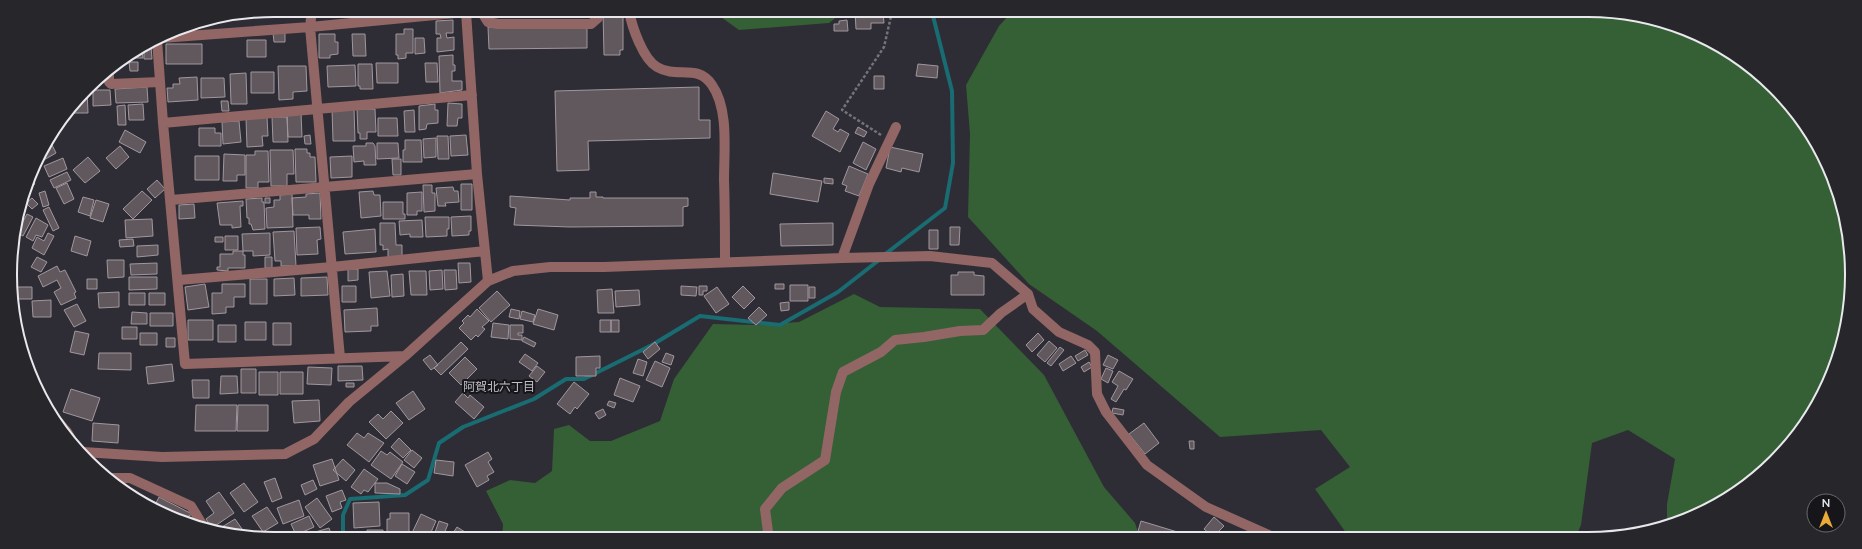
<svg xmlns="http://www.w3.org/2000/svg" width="1862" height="549" viewBox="0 0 1862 549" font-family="Lato,'Noto Sans JP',sans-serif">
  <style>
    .green { fill: #355f34 }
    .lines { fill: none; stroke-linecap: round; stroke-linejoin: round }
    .stream { stroke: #186c72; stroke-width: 4 }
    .building { fill: #61585e; stroke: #a1969d }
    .path { stroke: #73737a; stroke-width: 2.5; stroke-dasharray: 3 2; stroke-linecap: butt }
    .minor { stroke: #916664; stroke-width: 10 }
    .labels { text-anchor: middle; stroke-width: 4; stroke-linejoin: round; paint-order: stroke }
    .neighbourhood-label { font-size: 12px; fill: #c1c0ca; stroke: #16161a }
    .rim { fill: none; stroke: #e8e8ed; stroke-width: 2 }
  </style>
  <rect width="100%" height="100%" fill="#2e2d35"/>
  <!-- green -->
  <path class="green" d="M714,12h129l-14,11 -90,7z
    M1011,13l628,2 50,15 46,25 40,33 33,40 24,45 15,50 5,52 -5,51 -30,81 -55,66 -58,39 -37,11v-19l8,-45 -47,-29 -36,13 -11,82 -5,12h-227l-34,-48 35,-22 -29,-37 -101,7 -123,-106 -68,-47 -61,-67 2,-83 -4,-49 33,-59z
    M854,294l26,13 100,2 64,66 60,112 31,36 5,15 -638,1 1,-15 -17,-33 24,-11 25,3 17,-12 2,-42 15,-4 21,16h21l49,-20 14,-42 39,-55 43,1 43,-3z"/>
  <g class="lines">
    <!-- stream -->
    <path class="stream" d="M884,255l61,-47 8,-45 -1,-72 -20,-79
      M1674,521l2,-3
      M343,539v-24l7,-16 55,-4 23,-15 11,-37 24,-16 71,-28 32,-20h18l68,-34 48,-29 80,9 58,-33 41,-32"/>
  </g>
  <!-- building -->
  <path class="building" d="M285,10v4h-22v-3z
    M260,11v3l-20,4v-5z
    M603,11h20v39h-3v5h-16z
    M855,12h28l1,11h-13v6h-15z
    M453,20v13h-7l1,5 7,-1v13l-17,2v-14h4l-1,-4h-4v-13z
    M847,20l1,11h-14v-7h5v-3z
    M587,26v22l-98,1 -1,-22z
    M404,29h9v24h-7v5l-8,1v-4h-2v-21h8z
    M285,32v10h-11l-1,-9z
    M319,34h16v8h3v12l-8,1v3h-11z
    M352,34h13l1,22h-13z
    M415,38h9l1,15 -10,1z
    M247,40h19v17h-19z
    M166,44h36v20h-36z
    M147,46h4l1,13h-8v-11z
    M142,50l1,8h-15z
    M453,55v10h2v6h-3v10h10v9l-22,3 -1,-37z
    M129,62h9v9h-8z
    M376,63h22v20h-21z
    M425,63h12l1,19h-12z
    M358,64h14l1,25h-13v-3h-2z
    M918,64l20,2 -1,12 -21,-2z
    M355,65l1,21 -28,1 -1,-21z
    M278,66h28l1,25 -14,1v7l-14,1z
    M251,72h23v21h-23z
    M246,73l1,31h-16l-1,-30z
    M874,76h10v13h-10z
    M197,77l1,23 -30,2 -1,-14h6v-4h7l-1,-6z
    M201,78h23l1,19 -24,1z
    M147,87l1,15 -32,1 -1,-14z
    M699,87v33h11v18l-122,3 1,29 -32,1 -2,-80z
    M87,90l1,23h-15l-1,-8z
    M93,90h17l1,15 -18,1z
    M221,101h7l1,10h-7z
    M448,103l14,1v14h-4l-1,8h-10z
    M143,104l1,16h-15l-1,-15z
    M435,104v6h3v13l-11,1 -1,5 -7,1v-24z
    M125,105l1,20h-8l-1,-19z
    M354,108l1,33h-22l-1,-32z
    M357,109h18l1,23h-9v7h-7v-6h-2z
    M414,110l1,22h-10l-1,-21z
    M826,111l13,8 -6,10 5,3 2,-3 9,5 -9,18 -28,-16z
    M301,113l1,24h-14l-1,-23z
    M267,117l1,19h-6l1,10 -16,1 -1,-29z
    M272,117h15l1,25h-15z
    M378,118h19l1,18h-20z
    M239,121l2,21 -18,2 -1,-22z
    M858,127l9,5 -3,5 -9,-4z
    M199,128h16v5h6v13h-22z
    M125,130l21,12 -6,11 -21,-11z
    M310,135l1,9h-6l-1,-8z
    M466,135l2,20 -17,1 -1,-20z
    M437,136h11l1,23h-11z
    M436,138v19l-12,1 -1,-19z
    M49,139l7,14 -14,8 -3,-6z
    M405,140h16l1,22h-19v-12h2z
    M863,142l13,7 -10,21 -13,-7z
    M366,143h7l2,3 1,19h-12v-4l-10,1 -1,-16h13z
    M377,143h21l1,15 -22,1z
    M120,146l9,11 -13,12 -10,-11z
    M890,147l33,7 -4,18 -17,-4 -1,4 -15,-4z
    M295,149h12v4h3v4h5l1,25h-20z
    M270,150h23l1,24h-7v12h-16z
    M255,151h13l1,31h-11v6h-12v-33h9z
    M224,154l21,1v20h-8v6h-14z
    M195,156h24v24h-24z
    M352,156v21l-21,1 -1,-21z
    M88,157l12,14 -15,12 -12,-13z
    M63,158l4,11 -18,8 -5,-11z
    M392,159h9v16h-8z
    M849,166l19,8 -9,22 -14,-5 2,-5 -5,-2z
    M67,172l4,8 -17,8 -4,-8z
    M773,173l49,8 -4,21 -48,-8z
    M824,178l9,1v5l-9,-1z
    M31,179l4,5 -7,5z
    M157,180l8,9 -10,9 -8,-9z
    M67,183l7,16 -10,5 -8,-16z
    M461,184h11v26h-11z
    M423,185h9v8h3v18l-11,1z
    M453,187l1,4h4l1,11 -14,1 1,3h-8l-2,-18z
    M45,191l4,14 -6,2 -4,-14z
    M142,191l10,9 -19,19 -10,-10z
    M373,191l1,4h6l1,21 -20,2 -2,-26z
    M422,192v19h-5v4h-10v-22z
    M590,192h6v5h7v1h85v8l-5,1v19l-113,1 -56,-2 2,-17 -6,-1v-11l60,4v-2h20z
    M320,193l1,26h-12v-4h-16l-1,-17 14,-1v-3z
    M292,194l1,33 -26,1 -1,-20 8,-1v-7h6v-5z
    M83,197l11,3 -4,16 -12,-4z
    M32,198l6,6 -6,5 -6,-6z
    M262,198v4h2l1,27 -12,1 -2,-6h-2v-6h-2l-1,-19z
    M265,198h5v5h-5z
    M96,200l13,4 -6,18 -13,-4z
    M243,201v5h-3l1,21 -9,1v-3h-12l-3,-22z
    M383,202h20v12h2v5h-22z
    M194,204l1,14 -16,1v-14z
    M49,207l10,21 -6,3 -10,-21z
    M27,214l6,3 -10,19 -6,-3z
    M471,216v15h-2v4l-17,1 -1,-19z
    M425,217h24v12h-2v7l-21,1z
    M36,218l12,7 -6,12 -6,-2 -3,6 -7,-4z
    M152,219l1,17 -27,2 -1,-18z
    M422,220l1,17h-13v-3l-10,1 -1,-14z
    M380,223h15l1,22h6v12h-14v-8l-5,1v-5h-3z
    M833,223v22l-52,1 -1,-22z
    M320,227l1,12 -4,1 1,14 -21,1 -1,-27z
    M950,227h10l-1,18h-9z
    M375,229l1,23 -31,2 -2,-22z
    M929,230h9v19h-9z
    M294,231l2,35h-15v-5h-6l-2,-29z
    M48,233l6,3 -10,19 -12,-7 5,-11 7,4z
    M270,233v22l-17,1v-5h-10l-1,-17z
    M75,236l16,5 -4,15 -16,-5z
    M225,236h13v14h-13z
    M215,237h8v5h-8z
    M133,239l1,7 -14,1 -1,-7z
    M158,245v10l-21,2v-11z
    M233,251h10v4h2v13h-17v3l-11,-1v-3h3v-13h13z
    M37,257l10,5 -6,10 -10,-5z
    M265,257h7v11h-7z
    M107,260h17v17l-16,1z
    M157,263v11l-26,1 -1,-11z
    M458,263h12l1,19 -12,1z
    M57,266l3,6 5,-2 11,22 -2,1 2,5 -15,7 -7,-13 7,-4 -4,-8 -14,7 -5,-11z
    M348,269h10v11l-10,1z
    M442,270l1,19 -13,1 -1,-19z
    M444,270h12l1,19 -12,1z
    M387,271l3,25 -19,2 -2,-26z
    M409,271h17l1,24h-16z
    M958,272h16v3l10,1v19h-33v-20h7z
    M403,274l1,22 -12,1 -1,-22z
    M129,277h28v12l-28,1z
    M327,277l1,18 -27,1v-18z
    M294,278l1,17 -21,1v-17z
    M87,279h10v10h-10z
    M250,279h17v25h-17z
    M205,284l4,23 -21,3 -3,-23z
    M222,284h23v13h-11v10h-8v6l-14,1v-21h10z
    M775,284h9v5h-9z
    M790,285h18v16h-18z
    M342,286h14v16h-14z
    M681,286l16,1 -1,9 -15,-1z
    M699,286h8v5h-4v4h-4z
    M743,286l12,12 -11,11 -12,-12z
    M17,287h15v12h-15z
    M717,287l12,17 -13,9 -12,-17z
    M809,287h6v11h-6z
    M612,289l2,24h-16l-1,-23z
    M639,290l1,15 -24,2 -1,-16z
    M497,291l13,14 -19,17 -12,-14z
    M119,292v15l-20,1 -1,-15z
    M129,293h16v12h-16z
    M149,293h16v12h-16z
    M51,300v17h-18l-1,-16z
    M789,302v8l-8,1 -1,-8z
    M77,304l9,17 -12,6 -10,-17z
    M759,307l8,8 -11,10 -8,-7z
    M377,308l1,18h-7v5l-26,1 -1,-22z
    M477,309l12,12 -7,6 3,2 -7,8 -2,-2 -5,5 -12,-12 5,-5 -2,-2 6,-6 2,2z
    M511,309l9,2 -1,8 -10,-2z
    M538,309l20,6 -4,15 -21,-6z
    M522,311l13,4 -2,7 -13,-3z
    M132,312l15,1v11h-16z
    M150,313h23v13h-23z
    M188,320h25v20h-25z
    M600,320h11v12h-11z
    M611,320h8v12h-8z
    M245,322h21v18h-21z
    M273,323h18v22h-18z
    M493,323l16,2 -1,14 -17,-2z
    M218,325h18v17h-18z
    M510,325h13v8h-5v2h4v5l-12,-1z
    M122,327h15v12h-15z
    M75,331l14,3 -5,21 -14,-3z
    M140,333h17v12h-17z
    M1038,333l6,7 -12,12 -6,-7z
    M524,337l12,6 -2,4 -12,-6z
    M166,338h9v9h-9z
    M1049,341l8,7 -12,14 -8,-7z
    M461,342l7,7 -27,26 -7,-7z
    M655,342l5,7 -12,10 -5,-7z
    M1060,347l4,3 -13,16 -4,-3z
    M1085,350l3,5 -10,6 -3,-5z
    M99,353h32v17l-33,-1z
    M666,353l8,3 -3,9 -9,-3z
    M525,354l13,9 -6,8 -13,-9z
    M430,355l8,10 -7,5 -8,-10z
    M1108,355l10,5 -5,9 -10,-4z
    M600,356v12h-4v8h-20v-19z
    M1071,356l5,7 -13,8 -4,-7z
    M465,357l12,12 -16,16 -12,-12z
    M638,359l9,3 -4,14 -10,-3z
    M655,361l15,7 -8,19 -16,-7z
    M1089,362l3,5 -8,5 -3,-5z
    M172,364l2,17 -26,3 -2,-17z
    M338,366h24l1,14 -25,1z
    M537,366l8,6 -8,10 -8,-6z
    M308,367l24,1 -1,17 -24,-1z
    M1106,368l7,3 -5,12 -7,-4z
    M241,369h15v24h-15z
    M1119,371l14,8 -7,11 -2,-1 -8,13 -5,-3 7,-13 -6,-4z
    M259,372h19v23h-19z
    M280,372h23v22h-23z
    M221,376h16l1,17 -18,1z
    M620,378l20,8 -7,16 -19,-7z
    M192,380h17v18h-16z
    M574,382l15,12 -12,15 -2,-2 -5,7 -13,-10z
    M346,383h8v4h-8z
    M71,389l29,9 -8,23 -29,-9z
    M413,391l12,18 -16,11 -13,-17z
    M463,393l5,5 2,-3 14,12 -10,12 -19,-17z
    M319,400l1,21 -26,2 -2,-22z
    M609,401l7,2 -2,5 -7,-3z
    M196,405h41l-1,26h-41z
    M238,405h30v26h-31z
    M1113,408l11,2 -1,5 -11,-2z
    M603,409l3,6 -7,4 -4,-6z
    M391,411l12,12 -17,16 -17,-17 9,-8 5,5z
    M93,423l26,2 -1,18 -26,-2z
    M1144,423l15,20 -14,11 -16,-20z
    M357,433l7,5 4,-5 16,10 -15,19 -22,-17z
    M399,438l12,12 -8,8 -12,-11z
    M1189,441h5v8h-4z
    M412,450l10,8 -8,10 -10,-8z
    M381,451l6,4 3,-3 13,10 -12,17 -20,-14z
    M488,452l4,7 -4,3 6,10 -7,4 2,4 -12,7 -12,-22z
    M332,459l7,21 -19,6 -7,-21z
    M343,459l12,11 -9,11 -13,-11z
    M436,460l18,2 -1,14 -19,-3z
    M402,464l13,8 -8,12 -12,-8z
    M364,469l14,10 -10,13 -4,-2 -3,4 -10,-7z
    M275,478l7,20 -10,4 -8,-20z
    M313,480l4,9 -12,6 -4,-10z
    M244,483l14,19 -14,10 -14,-19z
    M375,483h12l13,6v5l-25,-1z
    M123,490l14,2 -1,7 -8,-4z
    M342,490l4,10 -6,2 2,6 -10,4 -6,-16z
    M219,492l15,21 -22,15 -6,-9 8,-6 -8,-12z
    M159,497l33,17 -11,7 -8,-2 -13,-7 -5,-7z
    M317,498l15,21 -12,9 -15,-21z
    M299,500l5,16 -21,8 -6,-16z
    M379,502l1,24 -26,2 -1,-25z
    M267,507l11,16 -15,9 -11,-16z
    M390,513h19v21h-22v-15h3z
    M421,514l15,7 -8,18 -16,-6z
    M309,516l5,11 -18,8 -5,-11z
    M1214,517l10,9 -11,11 -9,-8z
    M235,519l12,17 -28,-3 -2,-3z
    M439,521l9,3 -6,15h-8l-1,-1z
    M1141,521l53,16 -58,1z
    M457,527l8,5 -4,7h-12z
    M329,528l4,11h-27l-1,-4z
    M367,530h16v8l5,1h-21z"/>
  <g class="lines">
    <!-- path -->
    <path class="path" d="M881,135l-39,-25 42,-63 8,-35"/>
    <!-- minor -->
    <path class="minor" d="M312,10l-2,17 30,331
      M481,11l7,11 10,2h93l7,-6 -1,-7
      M629,11c3,16 14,48 28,56 20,12 40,-4 55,18 17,24 12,66 12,95 1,27 1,55 1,82
      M161,38l149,-11 156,-15 11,162 11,107
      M157,40l6,83 22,241 220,-8
      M109,70v12l2,2 49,-2
      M163,123l309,-28
      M171,200l306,-26
      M842,258l27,-74 27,-57
      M179,280l153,-13 153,-16
      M49,411l18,21 7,12
      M83,452l79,5 123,-3 29,-15 35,-37 56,-46 83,-75 25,-10 37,-4h54l238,-9 88,-2 62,7 36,31 5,15 26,23 29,13 7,7 2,42 9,18 41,53 59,42 67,30
      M110,478h20l61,28 14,23
      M772,538l-4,-6 -3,-23 17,-21 43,-28 11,-68 7,-20 38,-20 14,-12 29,-3 36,-6 23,-1 18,-17 27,-19"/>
  </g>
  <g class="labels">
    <!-- neighbourhood labels -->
    <g class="neighbourhood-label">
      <text x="499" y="391">阿賀北六丁目</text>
    </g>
  </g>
  <!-- crop -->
  <path d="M0 0H1862V549H0ZM274 17H1588A257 257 0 0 1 1845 274V275A257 257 0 0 1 1588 532H274A257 257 0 0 1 17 275V274A257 257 0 0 1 274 17Z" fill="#27272b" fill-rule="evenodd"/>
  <path class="rim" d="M274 17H1588A257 257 0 0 1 1845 274V275A257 257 0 0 1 1588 532H274A257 257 0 0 1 17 275V274A257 257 0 0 1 274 17Z"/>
  <!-- north arrow -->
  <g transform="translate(1826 513)"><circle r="19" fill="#16161a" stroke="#6a6a6e"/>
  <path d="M0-3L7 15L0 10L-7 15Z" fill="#eaaa39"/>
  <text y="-6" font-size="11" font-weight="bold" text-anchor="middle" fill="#e8e8ed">N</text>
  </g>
</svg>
